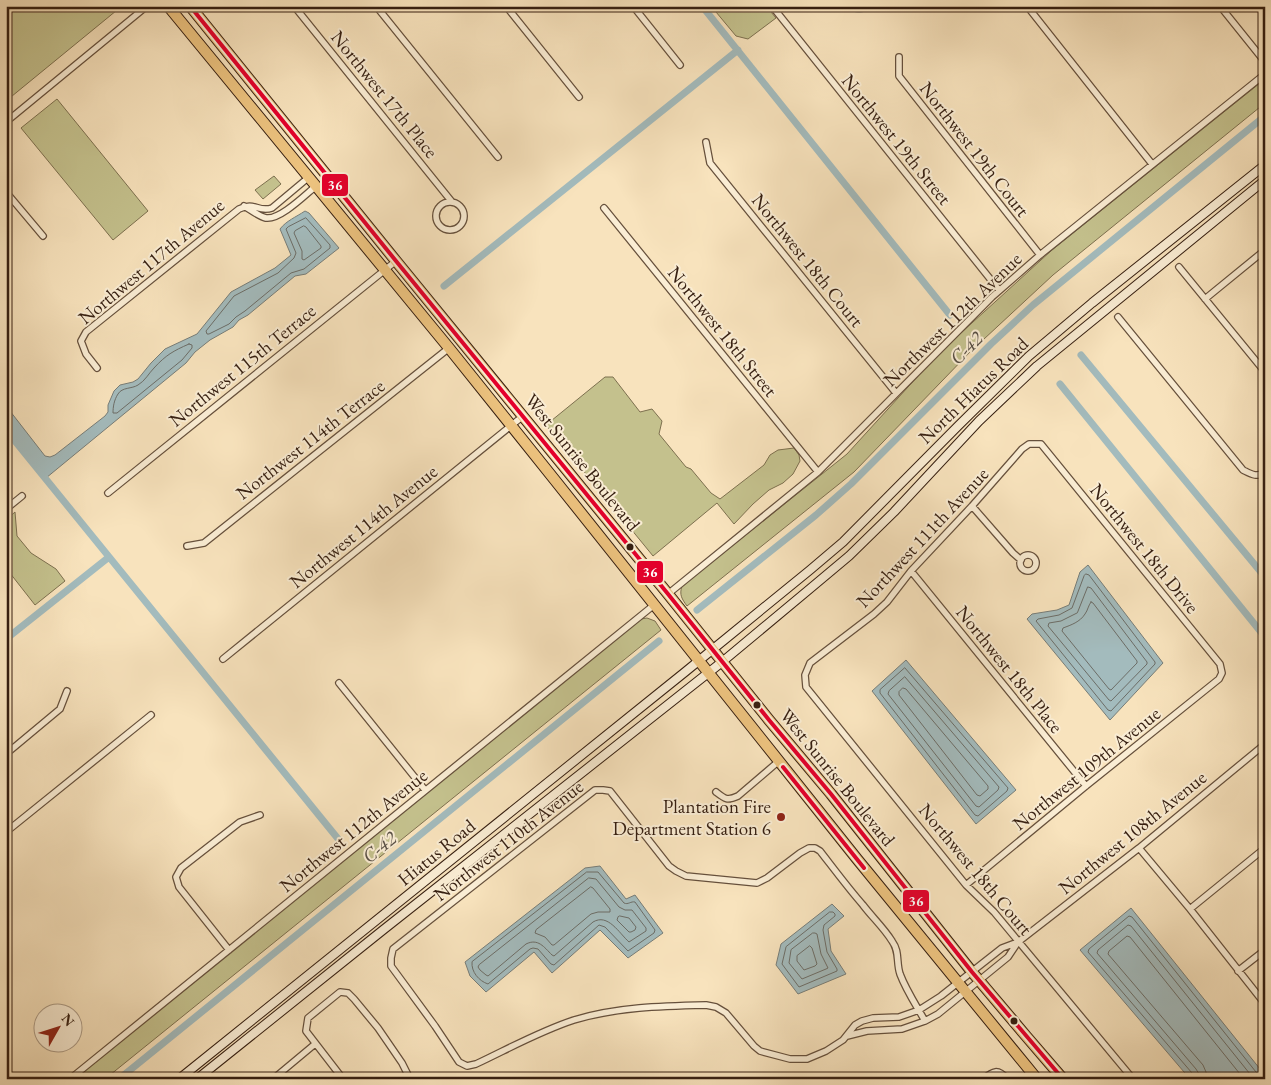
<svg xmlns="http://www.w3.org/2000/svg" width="1271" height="1085" viewBox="0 0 1271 1085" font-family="'EB Garamond',serif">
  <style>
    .green { fill: #c4c18d; stroke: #7d704f }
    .water { fill: #a3bbbd; stroke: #777d78 }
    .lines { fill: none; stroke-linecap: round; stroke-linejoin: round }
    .shore { stroke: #6c6d67; stroke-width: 1 }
    .canal { stroke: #a3bbbd; stroke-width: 7 }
    .street-casing { stroke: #66503c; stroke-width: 8 }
    .secondary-casing { stroke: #361f11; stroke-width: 10 }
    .highway-casing { stroke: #361f11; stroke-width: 12 }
    .street { stroke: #faedd4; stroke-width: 5.5 }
    .secondary { stroke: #faedd4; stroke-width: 8 }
    .highway { stroke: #ecc27e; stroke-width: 10 }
    .bus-1-casing { stroke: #faedd4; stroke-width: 8 }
    .bus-1 { stroke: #e4002b; stroke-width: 4 }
    .bus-dot { fill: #361f11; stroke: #faedd4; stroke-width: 2 }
    .poi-dot { fill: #8f2418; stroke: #faedd4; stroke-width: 2 }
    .labels { text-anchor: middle; stroke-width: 4; stroke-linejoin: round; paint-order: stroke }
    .street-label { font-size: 19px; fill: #361f11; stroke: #faedd4 }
    .poi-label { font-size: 19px; fill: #361f11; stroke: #faedd4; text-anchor: end }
    .water-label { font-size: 20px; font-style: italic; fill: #574e45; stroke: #faedd4 }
    .line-badge { stroke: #faedd4; stroke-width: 2 }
    .badge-label { font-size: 14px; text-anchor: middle; font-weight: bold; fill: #fff }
  </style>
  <rect width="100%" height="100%" fill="#f8e3bd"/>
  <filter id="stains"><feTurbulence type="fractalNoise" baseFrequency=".004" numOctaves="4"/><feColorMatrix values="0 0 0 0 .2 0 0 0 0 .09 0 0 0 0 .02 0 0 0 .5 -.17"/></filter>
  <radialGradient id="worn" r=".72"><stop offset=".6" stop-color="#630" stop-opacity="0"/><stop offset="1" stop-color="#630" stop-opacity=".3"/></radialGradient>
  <!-- green -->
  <path class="green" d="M6,6h116l-116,95z
    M711,6h55l10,12 -28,21 -12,-3z
    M1265,79v24l-212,172 -83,77 -116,120 -167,134c-5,-7 -8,-11 -5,-20l165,-132 92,-101 113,-103z
    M57,99l91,112 -35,29 -92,-112z
    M274,176l7,8 -18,15 -8,-9z
    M605,377h8l27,35 12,-3 10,12 -3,13 27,33 5,2 20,24 9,6 44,-34 6,-10 8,-5 16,-2 5,7 1,6 -7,13 -10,9 -14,7 -16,14 -19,20 -17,-21 -64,53 -107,-131z
    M15,512l2,24 14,17 25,16 9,12 -30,24 -29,-37v-48z
    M647,618l8,3 6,9 -556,449h-31l567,-460z"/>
  <!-- water -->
  <path class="water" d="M844,6h30c-10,8 -20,8 -30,0z
    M305,211l4,2 30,35 -33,26 -11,2 -47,39 -9,5 -6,7 -23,13 -15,12 -9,11 -140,115 -40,-48v-22l4,3 35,45 5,1 5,-2 50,-39 3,-4v-7l6,-14 6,-6 13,-3 5,-3 13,-16 14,-14 32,-15 34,-42 44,-24 16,-13 -11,-26c6,-8 16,-12 25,-18z
    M1088,565l75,98 -53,57 -83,-101 5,-5 25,-4 12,-5 11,-33z
    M906,660l110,130 -40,34 -104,-133z
    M600,866l26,33 9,-4 28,38 -35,25 -28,-28 -48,43 -18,-21 -48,40 -16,-16 -5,-14 120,-94z
    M832,904l12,12 -16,13 3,22 15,23 -48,20 -22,-29 5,-21z
    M1131,908l129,161h5v10h-75l-110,-129z"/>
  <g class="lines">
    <!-- shore -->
    <path class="shore" d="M306,218l24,27v3l-26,21 -13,4 -46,38 -9,6 -7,7 -20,10h-2l-1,-3 28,-35 44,-23 16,-15 2,-5 -10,-24 2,-2z
      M304,226l2,1 15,19v2l-17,12 -2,-1v-8l-8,-18 1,-2z
      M189,344l3,1v3l-10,12 -65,53h-4c0,-6 1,-13 5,-19 4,-7 14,-5 20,-9 7,-4 11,-12 16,-17 12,-13 19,-17 35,-24z
      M1086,574l3,1 66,87v2l-44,47 -3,-1 -72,-89 2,-2 21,-4 13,-7 12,-32z
      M1088,587l3,1 56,74v2l-36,37 -2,-1 -61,-74 1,-3 12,-2 16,-8z
      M1091,602l2,1 44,58v2l-26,27 -2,-1 -47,-58 1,-3c8,-3 17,-6 22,-14 3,-4 3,-8 6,-12z
      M905,668l103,120 -1,3 -29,25 -3,-1 -95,-122v-3z
      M905,677l94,110 -1,3 -19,17 -3,-1 -88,-112 1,-3z
      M903,688l3,1 82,97v3l-8,7 -3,-1 -78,-100v-3z
      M587,872h11l26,31c4,2 7,-2 11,-1l20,28 -1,3 -26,18 -23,-24 -6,-2 -45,40 -3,-1 -13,-15 -5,-1 -3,1 -42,35c-9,-3 -17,-12 -16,-22z
      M589,878l7,1 23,28 6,3h7l14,18v3l-17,11c-10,-9 -21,-29 -36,-20l-39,34 -2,-1c-8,-8 -14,-17 -26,-11l-38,32 -2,-1 -6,-5 -2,-3 1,-2z
      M591,887l2,1 17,21v3h-12l-7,2 -37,31h-2l-7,-8 -10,-4 1,-3z
      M830,912h3l2,2v2l-11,9 -1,5 4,22 10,17v2l-38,16 -17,-23 4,-17z
      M620,916l9,2 7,9 -1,3 -4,2h-2l-12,-12 1,-3z
      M813,933h2l2,1 4,20 7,14 -2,1 -24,10 -13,-16 2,-13z
      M810,946l2,2 5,16 -2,2 -11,4 -7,-9v-5z
      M1193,1079l-1,-6 -104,-121 1,-3 40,-33 3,1 124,155 3,2h6
      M1199,1079v-5l-3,-5 -99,-116 1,-3 30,-25 3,1 123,153
      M1207,1079l-1,-7 -3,-7 -95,-111 1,-3 18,-15 3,1 114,142"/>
    <!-- canal -->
    <path class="canal" d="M702,6l248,309
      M444,286l294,-236
      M1081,355l184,222
      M1060,384l205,253
      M6,430l333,410
      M697,610l119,-95 35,-31 140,-140 42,-39 232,-189
      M6,639l103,-82
      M119,1079l540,-438"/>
    <!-- street casing -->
    <g class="street-casing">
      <path id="street" d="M294,6l158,196
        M376,6l122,151
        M506,6l73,91
        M633,6l47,59
        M772,6l227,284
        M1027,6l125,158
        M1220,6l45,56
        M899,57v19l141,179
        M6,122l141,-116
        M706,142l4,21 186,230
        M6,192l37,44
        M436 216a14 14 0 1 1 28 0a14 14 0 1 1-28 0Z
        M244,206c7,4 14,10 22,12 14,2 39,-23 50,-32
        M604,208l214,264
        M1179,267l86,105
        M1205,299l60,-49
        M1118,317l125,153c8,4 14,8 22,2
        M97,368l-11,-14 -5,-13 5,-9 153,-123c16,-8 19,4 33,-1l37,-31
        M108,493l288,-232
        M972,506l41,47 8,7
        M6,509l16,-13
        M187,546l17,-3 245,-195
        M1020 563a8 8 0 1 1 16 0a8 8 0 1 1-16 0Z
        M911,571l175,215
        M668,594l150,-122 15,-15 159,-160 48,-42 225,-181
        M223,659l300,-243
        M339,683l86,107
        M6,754l54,-45 7,-18
        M716,792c9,7 11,9 22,4l41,-35
        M6,832l145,-117
        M1139,848l51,61 75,95
        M966,885l120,-99 133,-107 3,-6 -2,-9 -179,-220h-12l-7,5 -50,57 -61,65 -24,31 -13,12 -64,49 -5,12 1,12 160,198 28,27 139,167
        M1190,909l75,-61
        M229,950l-50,-63 -3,-10 5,-9 59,-46 20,-7
        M1238,971l27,-21
        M925,1021c-9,-16 -19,-31 -25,-47 -4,-12 0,-22 -8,-33 -8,-13 -20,-24 -29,-36 -15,-17 -29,-36 -43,-54l-5,-3h-6l-9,5 -33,25 -10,5 -71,-7 -10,-5 -7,-5 -59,-75 -7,-1h-8l-202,159 -2,9v8l44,60 24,36 8,4 9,-2c32,-15 64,-33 98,-44 43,-13 87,-14 132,-15l10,2 10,6 28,33 6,5 30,8h17l19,-8 17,-11 12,-15 7,-4 11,-3 26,-1 20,-7 22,-14 61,-48 16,-6 121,-94 126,-104
        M847,1036l20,-5 35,-2 23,-8 13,-7 70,-57 10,-15
        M6,1071l6,8
        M70,1079l584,-474
        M273,1079l42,-35
        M343,1079l-37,-48 2,-13 32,-26 8,1 6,6 24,29 24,35 8,16
        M983,1079c10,-8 15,-11 24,0"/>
    </g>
    <!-- secondary casing -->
    <g class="secondary-casing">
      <path id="secondary" d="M179,1079l506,-407 125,-102 33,-28 115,-116 71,-70 63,-53 173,-138
        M197,1079l186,-149 339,-268 90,-75 37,-31 45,-44 85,-91 58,-55 228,-186"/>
    </g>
    <!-- highway casing -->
    <g class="highway-casing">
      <path id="highway" d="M168,6l281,342 105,131 303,380 180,220
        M190,6l206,255 272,333 101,126 62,74 141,178 54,64 37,43"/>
    </g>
    <!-- street -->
    <use href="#street" class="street"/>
    <!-- secondary -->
    <use href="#secondary" class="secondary"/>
    <!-- highway -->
    <use href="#highway" class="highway"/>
    <!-- bus-1 casing -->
    <g class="bus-1-casing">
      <path id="bus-1" d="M190,6l206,255 272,333 101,126 62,74 141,178 91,107
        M783,767l81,101"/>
    </g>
    <!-- bus-1 -->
    <use href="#bus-1" class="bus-1"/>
  </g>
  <!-- markers -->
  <g class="bus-dot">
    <circle cx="630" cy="547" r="4.5"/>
    <circle cx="757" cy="705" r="4.5"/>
    <circle cx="1014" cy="1021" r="4.5"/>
  </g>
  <circle class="poi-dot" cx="781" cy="817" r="5"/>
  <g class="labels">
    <!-- street labels -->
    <g class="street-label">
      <text transform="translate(385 94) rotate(51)" y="7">Northwest 17th Place</text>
      <text transform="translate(897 139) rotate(51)" y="7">Northwest 19th Street</text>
      <text transform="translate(975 149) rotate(52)" y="7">Northwest 19th Court</text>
      <text transform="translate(808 260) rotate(51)" y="7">Northwest 18th Court</text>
      <text transform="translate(151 261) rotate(-40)" y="7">Northwest 117th Avenue</text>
      <text transform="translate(952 319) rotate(-44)" y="7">Northwest 112th Avenue</text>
      <text transform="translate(723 331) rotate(51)" y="7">Northwest 18th Street</text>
      <text transform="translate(242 365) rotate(-39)" y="7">Northwest 115th Terrace</text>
      <text transform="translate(973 390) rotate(-44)" y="7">North Hiatus Road</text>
      <text transform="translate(310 439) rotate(-38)" y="7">Northwest 114th Terrace</text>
      <text transform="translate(583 462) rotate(51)" y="7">West Sunrise Boulevard</text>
      <text transform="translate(363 526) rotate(-39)" y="7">Northwest 114th Avenue</text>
      <text transform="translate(922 537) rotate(-47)" y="7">Northwest 111th Avenue</text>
      <text transform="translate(1145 548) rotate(51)" y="7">Northwest 18th Drive</text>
      <text transform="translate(1010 669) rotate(51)" y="7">Northwest 18th Place</text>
      <text transform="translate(1086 768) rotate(-39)" y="7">Northwest 109th Avenue</text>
      <text transform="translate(838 777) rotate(51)" y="7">West Sunrise Boulevard</text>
      <text transform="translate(353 830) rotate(-39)" y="7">Northwest 112th Avenue</text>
      <text transform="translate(1132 832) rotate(-39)" y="7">Northwest 108th Avenue</text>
      <text transform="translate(508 840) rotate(-38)" y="7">Northwest 110th Avenue</text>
      <text transform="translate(436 852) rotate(-39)" y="7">Hiatus Road</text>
      <text transform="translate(976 869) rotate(50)" y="7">Northwest 18th Court</text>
    </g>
    <!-- poi labels -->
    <g class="poi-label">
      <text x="771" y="813">Plantation Fire<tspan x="771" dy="22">Department Station 6</tspan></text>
    </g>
    <!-- water labels -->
    <g class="water-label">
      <text transform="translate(966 348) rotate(-45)" y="7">C-42</text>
      <text transform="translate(379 847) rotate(-39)" y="7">C-42</text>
    </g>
  </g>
  <g class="line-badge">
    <rect x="321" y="173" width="28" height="24" rx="5" fill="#e4002b"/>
    <rect x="636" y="560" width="28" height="24" rx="5" fill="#e4002b"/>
    <rect x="902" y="889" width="28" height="24" rx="5" fill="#e4002b"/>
  </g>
  <g class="badge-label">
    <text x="335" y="190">36</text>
    <text x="650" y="577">36</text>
    <text x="916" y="906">36</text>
  </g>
  <!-- margin -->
  <rect width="1271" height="1085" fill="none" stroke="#f8e3bd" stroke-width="25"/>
  <rect x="8" y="8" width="1256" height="1070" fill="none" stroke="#361f11" stroke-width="2.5"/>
  <rect x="12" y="12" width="1246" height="1060" fill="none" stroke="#361f11"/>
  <!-- north arrow -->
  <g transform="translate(58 1028) rotate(51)"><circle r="24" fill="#faedd4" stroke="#ac9b86"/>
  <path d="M0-4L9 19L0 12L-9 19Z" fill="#8f2418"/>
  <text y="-8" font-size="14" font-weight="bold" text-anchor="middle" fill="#361f11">N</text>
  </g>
  <rect width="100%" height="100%" filter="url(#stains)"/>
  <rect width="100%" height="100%" fill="url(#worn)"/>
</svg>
